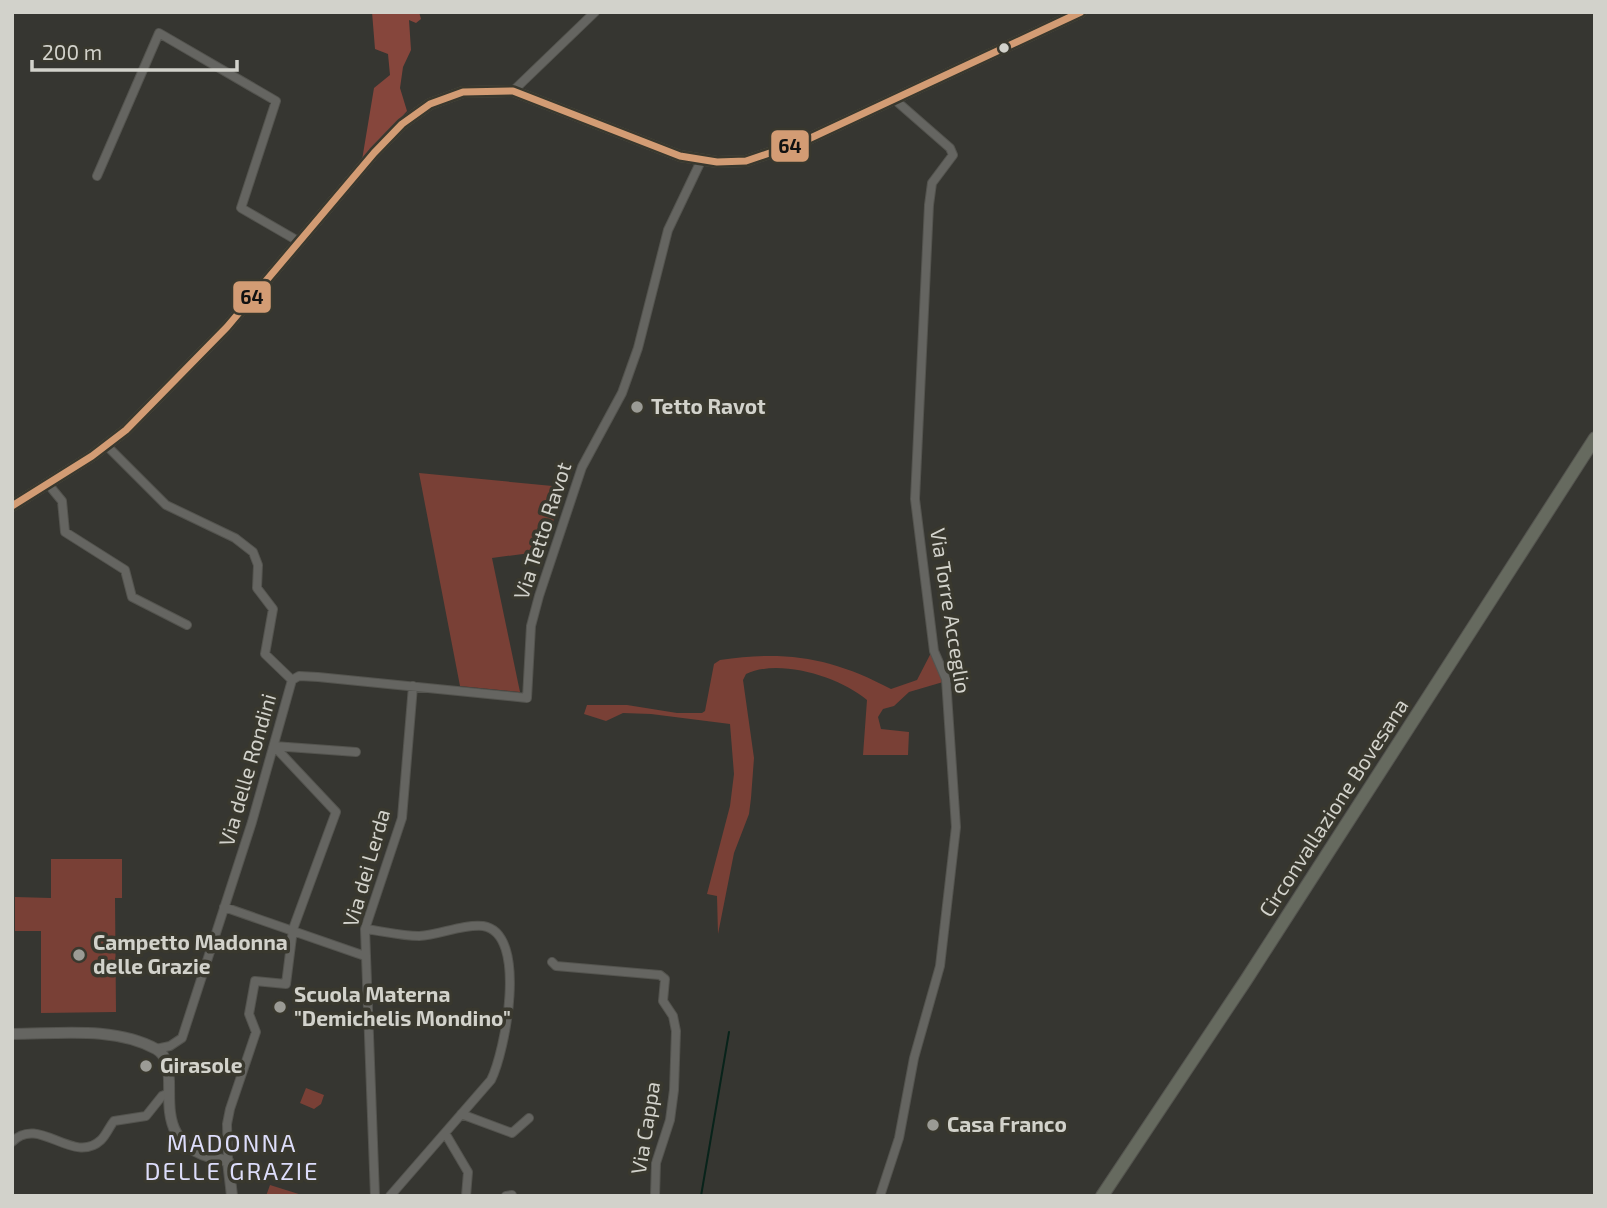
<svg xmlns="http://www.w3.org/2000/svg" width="1607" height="1208" viewBox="0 0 1607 1208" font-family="'Exo 2',sans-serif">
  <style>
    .green { fill: #794036 }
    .forest { fill: #86463c }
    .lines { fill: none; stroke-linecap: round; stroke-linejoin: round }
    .stream { stroke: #08231a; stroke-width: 2 }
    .street-casing { stroke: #54544f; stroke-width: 10 }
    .secondary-casing { stroke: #54544f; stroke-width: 12 }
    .primary-casing { stroke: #54544f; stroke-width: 14 }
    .street { stroke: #656561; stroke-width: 8 }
    .secondary { stroke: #656561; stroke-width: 10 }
    .primary { stroke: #666a5f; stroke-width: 12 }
    .bus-1-casing { stroke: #39382e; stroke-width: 12 }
    .bus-1 { stroke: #d39c74; stroke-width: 7 }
    .bus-dot { fill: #d2d2cb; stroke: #39382e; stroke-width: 2.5 }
    .poi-dot { fill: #9b9b95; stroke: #39382e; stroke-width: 2.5 }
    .labels { text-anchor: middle; stroke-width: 7; stroke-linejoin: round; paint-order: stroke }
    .poi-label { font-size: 21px; font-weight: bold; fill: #d2d2cb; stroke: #39382e; text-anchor: start }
    .street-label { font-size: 21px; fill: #d2d2cb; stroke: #39382e }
    .quarter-label { font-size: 24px; letter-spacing: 2px; fill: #ddddfa; stroke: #39382e }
    .line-badge { stroke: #39382e; stroke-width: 2.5 }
    .pale-badge-label { font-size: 19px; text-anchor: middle; font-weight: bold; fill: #111 }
  </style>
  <rect width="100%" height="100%" fill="#363631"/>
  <!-- green -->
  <path class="green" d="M419,473l144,14 -18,64 -53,7 28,134 -60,-6z
    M932,651l11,31 -34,10 -15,14 -11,3 -5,8 3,12 28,3 -1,23h-45l4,-55c-27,-23 -88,-42 -121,-26l-3,6 11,78 -3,40 -2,16 -15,39 -16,81 -1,-38 -10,-2 23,-88 4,-32 -4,-50 -79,-10 -28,-1 -17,8 -22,-7 3,-9h40l50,8h25l3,-2 9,-47 6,-4c66,-10 113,-2 171,29l26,-9z
    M51,859h71v39h-7l1,114 -75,1v-82h-26v-34l36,1z
    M306,1088l18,7 -3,9 -7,5 -14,-6z
    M270,1185l35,11h-39z"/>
  <!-- forest -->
  <path class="forest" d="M372,12h47l2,7 -5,4 -7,-3 2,30 -8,17 -3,21 7,23 -45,49 12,-72 16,-13 -2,-21 -13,-5z"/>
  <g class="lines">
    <!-- stream -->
    <path class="stream" d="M701,1196l28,-164"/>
    <!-- street casing -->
    <g class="street-casing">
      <path id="street" d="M513,91l82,-79
        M97,176l62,-143 117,68 -35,107 57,33
        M107,446l59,59 69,33 18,14 5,13 -1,23 16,21 -8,45 27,26
        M48,484l14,17 3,31 60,38 7,27 55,28
        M292,680l7,-4 19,1 209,21 4,-72 8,-30 43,-129 40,-74 16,-45 30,-118 33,-69
        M274,746l82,6
        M224,907l141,49
        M365,929c17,2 36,7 54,7 21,-1 43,-12 64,-10 46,7 22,126 8,154l-101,116
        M552,962l4,4 104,9 5,4 -2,22 10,15 3,15 -2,59 -4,30 -14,43 -1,33
        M156,1049l14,-3 12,-8 70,-216 40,-142
        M461,1114l51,19 17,-15
        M445,1133l23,39 -2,24
        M12,1142c27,-28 61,24 89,-2 6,-6 8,-13 13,-19l32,-5 16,-20 5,-2
        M228,1161l-1,-37 3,-15 26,-77 -7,-18 6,-33 31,3 7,-55 43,-117 -62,-66
        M375,1196l-10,-267 37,-111 11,-132
        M506,1196l6,-1
        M880,1196l19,-58 15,-80 26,-92 16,-139 -10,-148 -12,-28 -19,-152 14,-294 3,-22 21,-28 -3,-7 -56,-49"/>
    </g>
    <!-- secondary casing -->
    <g class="secondary-casing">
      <path id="secondary" d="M12,506l80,-50 34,-26 101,-103 147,-174 28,-29 28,-20 33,-12 50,-1 167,65 37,6 29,-1 56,-19 279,-130
        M12,1034c46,0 102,-8 144,15 35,20 -23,98 72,112l4,35"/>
    </g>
    <!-- primary casing -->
    <g class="primary-casing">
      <path id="primary" d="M1102,1196l144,-216 349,-542"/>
    </g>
    <!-- street -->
    <use href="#street" class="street"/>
    <!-- secondary -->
    <use href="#secondary" class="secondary"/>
    <!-- primary -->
    <use href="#primary" class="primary"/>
    <!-- bus-1 casing -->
    <g class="bus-1-casing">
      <path id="bus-1" d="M12,506l80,-50 34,-26 101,-103 147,-174 28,-29 28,-20 33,-12 50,-1 167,65 37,6 29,-1 56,-19 279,-130"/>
    </g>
    <!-- bus-1 -->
    <use href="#bus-1" class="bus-1"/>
  </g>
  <!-- markers -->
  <circle class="bus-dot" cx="1004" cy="48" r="6"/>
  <g class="poi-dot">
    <circle cx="637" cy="407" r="7"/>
    <circle cx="79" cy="955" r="7"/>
    <circle cx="280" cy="1007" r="7"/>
    <circle cx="146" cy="1066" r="7"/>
    <circle cx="933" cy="1125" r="7"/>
  </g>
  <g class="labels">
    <!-- poi labels -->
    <g class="poi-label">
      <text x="651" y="414">Tetto Ravot</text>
      <text x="93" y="950">Campetto Madonna<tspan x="93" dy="24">delle Grazie</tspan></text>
      <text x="294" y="1002">Scuola Materna<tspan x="294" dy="24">"Demichelis Mondino"</tspan></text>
      <text x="160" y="1073">Girasole</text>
      <text x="947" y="1132">Casa Franco</text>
    </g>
    <!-- street labels -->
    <g class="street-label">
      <text transform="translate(543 531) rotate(-72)" y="7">Via Tetto Ravot</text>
      <text transform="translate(950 611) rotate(81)" y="7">Via Torre Acceglio</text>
      <text transform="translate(248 770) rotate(-74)" y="7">Via delle Rondini</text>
      <text transform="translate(1334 808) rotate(-57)" y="7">Circonvallazione Bovesana</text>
      <text transform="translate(367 868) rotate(-74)" y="7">Via dei Lerda</text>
      <text transform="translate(646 1128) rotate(-81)" y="7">Via Cappa</text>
    </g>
    <!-- quarter labels -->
    <g class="quarter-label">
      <text x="232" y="1152">MADONNA<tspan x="232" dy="28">DELLE GRAZIE</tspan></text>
    </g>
  </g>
  <g class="line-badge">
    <rect x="770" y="129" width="40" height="34" rx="7" fill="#d39c74"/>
    <rect x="232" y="280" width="40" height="34" rx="7" fill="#d39c74"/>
  </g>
  <g class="pale-badge-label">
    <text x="790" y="153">64</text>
    <text x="252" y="304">64</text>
  </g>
  <!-- border -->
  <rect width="1607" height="1208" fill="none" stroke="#d2d2cb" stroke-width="28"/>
  <!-- scale -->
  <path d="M32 60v10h205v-10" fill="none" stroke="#d2d2cb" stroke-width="3.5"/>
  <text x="42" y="60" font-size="21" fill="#d2d2cb" stroke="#39382e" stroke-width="5" paint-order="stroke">200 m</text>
</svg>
